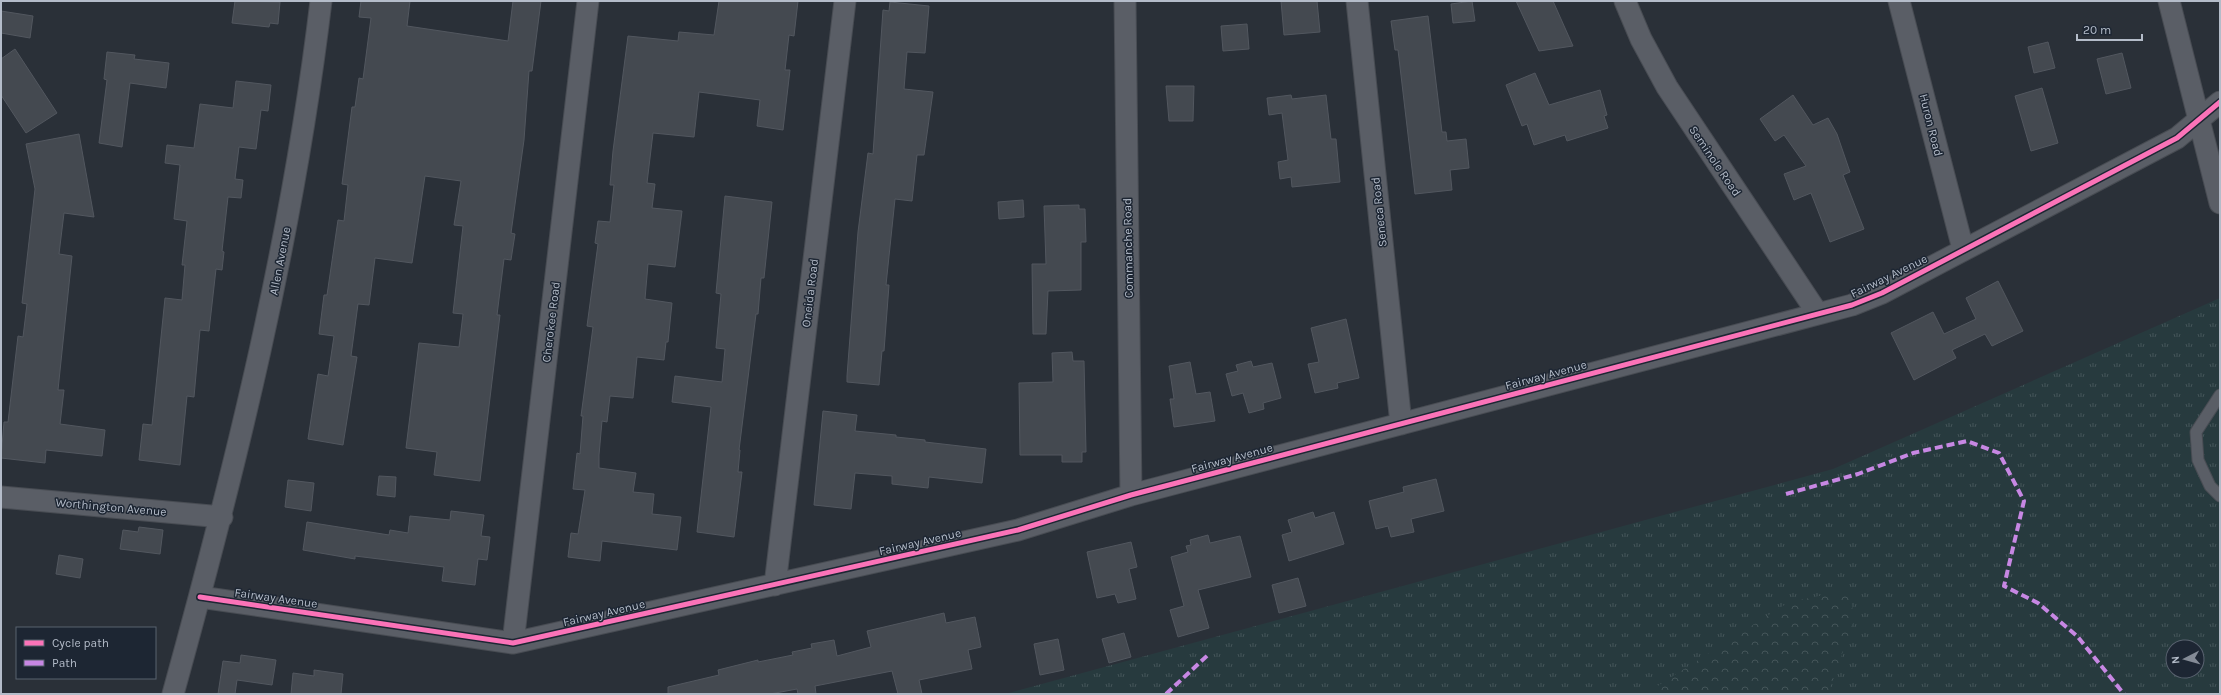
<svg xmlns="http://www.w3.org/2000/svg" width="2221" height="695" viewBox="0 0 2221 695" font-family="Karla,sans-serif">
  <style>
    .grass { fill: url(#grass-tufts); fill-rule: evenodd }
    .forest { fill: url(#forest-crowns) }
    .building { fill: #444950; stroke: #52575f }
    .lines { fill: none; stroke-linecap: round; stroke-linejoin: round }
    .service-casing { stroke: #484c53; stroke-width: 13 }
    .minor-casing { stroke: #484c53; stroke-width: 23 }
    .service { stroke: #5a5e66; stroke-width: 11 }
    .minor { stroke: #5a5e66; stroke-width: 21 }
    .quiet { stroke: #c787e3; stroke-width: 4; stroke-dasharray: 8 4; stroke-linecap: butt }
    .cycleway-casing { stroke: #1d2633; stroke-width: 8 }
    .cycleway { stroke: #fb73b8; stroke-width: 5 }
    .labels { text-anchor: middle; stroke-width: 3; stroke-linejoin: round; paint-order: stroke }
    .street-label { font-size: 12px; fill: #b4bcc9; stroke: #1d2633 }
  </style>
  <defs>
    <pattern id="grass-tufts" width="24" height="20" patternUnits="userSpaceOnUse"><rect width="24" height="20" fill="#273a3e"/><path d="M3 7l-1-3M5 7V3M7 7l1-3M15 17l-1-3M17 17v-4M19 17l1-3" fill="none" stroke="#445559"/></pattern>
    <pattern id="forest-crowns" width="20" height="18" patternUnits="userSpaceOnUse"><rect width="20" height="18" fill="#273a3e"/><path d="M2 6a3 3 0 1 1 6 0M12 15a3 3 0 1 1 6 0" fill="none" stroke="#445559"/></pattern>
  </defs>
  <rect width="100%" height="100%" fill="#2a3038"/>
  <!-- grass -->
  <path class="grass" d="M2220,298v396h-1215l828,-225zM2173,647h24v24h-24z"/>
  <!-- forest -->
  <path class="forest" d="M1850,590l4,30 -26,74h-183l144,-92z"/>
  <!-- building -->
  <path class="building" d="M235,1l45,1 -2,22 -8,-1 -1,4 -37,-4z
    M361,1h49l-3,25 101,15 5,-40h28l-9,70h-3l-5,69 -13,93 4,1 -4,26 -7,-1 -7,56h3l-20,166 -46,-6 3,-23 -31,-4 13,-105 40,4 4,-33 -10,-1 10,-87 -9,-1 7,-44 -36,-5 -13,87 -37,-5 -6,47 -11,-1 -7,52 6,1 -14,88 -35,-6 10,-65 10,2 6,-40 -15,-2 5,-39h3l11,-75 6,1 4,-36 -6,-1 10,-77h3l4,-29 4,1 8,-61 -12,-1z
    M719,1h79l-4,35 -5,-1 -4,35h5l-7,60 -26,-4 3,-26 -61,-8 -5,45 -41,-4 -6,50 8,1 -3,24 30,3 -7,56 -27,-3 -3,35 27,4 -4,39h-2l-2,18 -27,-3 -4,41 -23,-2 -3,26 -5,-1 -3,34v13l37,5 -3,19 21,2 -2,20 29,3 -4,33 -75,-9 -2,20 -32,-4 3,-24 7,1 7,-44 -12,-1 4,-36 3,1 3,-38h-2l12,-89 -6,-1 11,-82 -3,-1 3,-22 12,1 4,-37h-4l3,-34 15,-115 50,5 1,-9 35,3z
    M1281,1h36l3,31 -36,3z
    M1472,1l3,20 -22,2 -2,-19z
    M1516,1h37l20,45 -34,5z
    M890,2l39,4 -4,47 -18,-1 -3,37 29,3 -9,63h-7l-5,46 -17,-2 -9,86h3l-5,66h-2l-3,34 -32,-3v-6l11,-144 10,-79 5,1 10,-144 6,1z
    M1,11l32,5 -3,22 -29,-5z
    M1428,16l14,116h4l1,9 19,-2 3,29 -19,2 2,20 -37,4 -17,-144h-3l-4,-29z
    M1247,24l2,25 -26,2 -2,-25z
    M2048,42l7,26 -21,5 -6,-26z
    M15,49l42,64 -31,20 -25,-38v-36z
    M107,52l28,3 -1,4 35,4 -3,25 -36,-5 -8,64 -23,-4 8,-63 -3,-1z
    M2122,53l9,35 -25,6 -9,-35z
    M1535,73l14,32 51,-15 7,25 -3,1 4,12 -41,13 -2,-6 -31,10 -7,-21 -5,2 -16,-41z
    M236,81l35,4 -3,26 -7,-1 -5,39 -17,-2 -4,32 8,1 -2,18 -13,-1 -6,54 2,1 -2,18 -6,-1 -7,62 -9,-1 -6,67 -7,-1 -7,69 -41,-5 4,-36 9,1 13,-127 17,2 3,-35h-3l5,-44 -13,-2 6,-54 -15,-2 2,-18 27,3 6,-44 33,4z
    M1166,86h28l-1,35h-24z
    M2042,88l16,55 -27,8 -16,-55z
    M1291,95l1,4 34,-4 5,44h5l4,43 -48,5 -1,-10 -11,2 -2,-17 10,-2 -6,-47 -13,2 -2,-17z
    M1793,95l20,30 15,-7 9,16 13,38 -7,3 21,54 -34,13 -19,-49 -17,7 -10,-26 22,-8 -22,-31 -9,6 -15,-22z
    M79,134l15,83 -30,-4 -5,41 13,2 -14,134h6l-4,34 45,6 -3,26 -56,-6 -1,13 -44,-5 3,-36h4l10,-86 5,1 4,-33 -5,-1 13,-114 -9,-45z
    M725,196l47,6 -8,76h-3l-3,36h-2l-17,136h1l-2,22h4l-8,65 -37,-5 14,-125 -39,-5 3,-26 47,6 3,-33 -9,-1 5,-54 -5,-1z
    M1023,200l1,17 -25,2 -1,-17z
    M1079,205v4h6l1,33h-5v48l-33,1 -2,43h-13l-1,-70h14l-2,-58z
    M1998,281l25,50 -31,15 -7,-12 -33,16 4,8 -42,22 -23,-47 42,-21 11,22 32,-15 -10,-21z
    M1346,319l13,59 -22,5 1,5 -23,5 -7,-29 11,-2 -8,-34z
    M1072,352l1,9h11l2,91h-4v10h-20v-7h-42l-1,-72 34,-1 -1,-29z
    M1251,361l2,6 19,-4 9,35 -18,5 1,6 -15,4 -6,-20 -11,3 -6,-22 12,-3 -2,-6z
    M1190,362l6,32 14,-2 5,29 -41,6 -4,-28h4l-5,-33z
    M823,411l34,4 -2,16 41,4v2l29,3v2l61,7 -4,34 -53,-6 -1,11 -36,-4v-8l-37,-3 -4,36 -37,-4z
    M379,476l17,1 -1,20 -18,-2z
    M1436,479l8,32 -33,8 3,13 -23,5 -3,-11 -12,3 -7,-28 35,-9 -1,-5z
    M288,480l26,3 -3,28 -26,-4z
    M451,511l33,4 -3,21 9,1 -3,23 -9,-1 -3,26 -33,-4 2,-14 -89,-11v3l-52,-9 4,-28 82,13 1,-5 18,3 2,-17 40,4z
    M1313,512l2,6 19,-6 10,32 -55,17 -7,-26 10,-3 -4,-12z
    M139,527l24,3 -3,24 -40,-5 3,-19 15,2z
    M1208,535l2,8 30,-7 11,41 -53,13 11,38 -31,9 -8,-27 14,-4 -13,-49 17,-5 -2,-6 5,-1 -1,-5z
    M1131,542l6,25 -8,2 7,30 -18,4 -3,-9 -18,4 -10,-46z
    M59,555l24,4 -3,19 -24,-4z
    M1298,578l8,28 -27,7 -7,-28z
    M944,613l2,10 29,-6 6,30 -13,3 4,19 -53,11 3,14h-24l-6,-23 -77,15 1,8h-18l-1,-5 -27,5h-102v-7l51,-12 -1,-5 40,-10v2l35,-7 -1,-3 20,-4 -1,-4 23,-4 3,16 34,-9 -4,-16z
    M1124,633l7,24 -22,6 -7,-24z
    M1058,639l6,31 -24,5 -6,-31z
    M241,655l35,5 -4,25 -35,-5 -2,14h-17l5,-33 17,2z
    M314,670l29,4 -2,20h-50l2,-21 21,3z"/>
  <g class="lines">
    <!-- service casing -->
    <g class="service-casing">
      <path id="service" d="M2220,395l-24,37 2,28 12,26 10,10"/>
    </g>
    <!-- minor casing -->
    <g class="minor-casing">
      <path id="minor" d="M1125,1l6,494
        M1357,1l44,423
        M1625,1l16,38 26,48 151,227
        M1899,1l64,248
        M2169,1l51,202
        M1,497l221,20
        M775,585l70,-584
        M200,597l313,46 505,-113 113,-35 721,-190 30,-12 295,-155 43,-36
        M513,643l75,-642
        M173,694c63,-228 120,-458 148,-693"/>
    </g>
    <!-- service -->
    <use href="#service" class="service"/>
    <!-- minor -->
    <use href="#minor" class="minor"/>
    <!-- quiet -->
    <path class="quiet" d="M1786,494l72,-20 55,-21 54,-12 32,12 25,48 -20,85 34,17 39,33 47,58
      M1166,694l43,-40"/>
    <!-- cycleway casing -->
    <g class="cycleway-casing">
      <path id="cycleway" d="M200,597l313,46 505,-113 113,-35 721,-190 30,-12 295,-155 43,-36"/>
    </g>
    <!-- cycleway -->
    <use href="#cycleway" class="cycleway"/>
  </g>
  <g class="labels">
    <!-- street labels -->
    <g class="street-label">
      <text transform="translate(1931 125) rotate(76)" y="4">Huron Road</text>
      <text transform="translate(1715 161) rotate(56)" y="4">Seminole Road</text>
      <text transform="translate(1379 212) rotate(-96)" y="4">Seneca Road</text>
      <text transform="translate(1128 248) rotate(-91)" y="4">Commanche Road</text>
      <text transform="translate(280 261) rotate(-79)" y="4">Allen Avenue</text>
      <text transform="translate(1889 276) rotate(-26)" y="4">Fairway Avenue</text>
      <text transform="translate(810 293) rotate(-83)" y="4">Oneida Road</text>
      <text transform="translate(551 322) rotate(-83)" y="4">Cherokee Road</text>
      <text transform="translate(1546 375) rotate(-15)" y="4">Fairway Avenue</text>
      <text transform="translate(1232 458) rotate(-15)" y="4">Fairway Avenue</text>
      <text transform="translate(111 507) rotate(5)" y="4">Worthington Avenue</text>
      <text transform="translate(920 542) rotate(-13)" y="4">Fairway Avenue</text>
      <text transform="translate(276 598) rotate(8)" y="4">Fairway Avenue</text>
      <text transform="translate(604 613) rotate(-13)" y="4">Fairway Avenue</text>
    </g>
  </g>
  <!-- border -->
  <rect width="2221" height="695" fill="none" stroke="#b4bcc9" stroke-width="4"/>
  <!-- legend -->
  <rect x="16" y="627" width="140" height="52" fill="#1d2633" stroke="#59626f"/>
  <rect x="24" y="640" width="20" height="6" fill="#fb73b8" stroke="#59626f"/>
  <text x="52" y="647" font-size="12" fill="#b4bcc9">Cycle path</text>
  <rect x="24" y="660" width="20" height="6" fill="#c787e3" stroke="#59626f"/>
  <text x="52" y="667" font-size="12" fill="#b4bcc9">Path</text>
  <!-- north arrow -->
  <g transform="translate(2185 659) rotate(264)"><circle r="19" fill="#1d2633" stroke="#59626f"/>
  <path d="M0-3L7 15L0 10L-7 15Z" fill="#848b96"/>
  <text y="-6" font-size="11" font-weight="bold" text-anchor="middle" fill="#b4bcc9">N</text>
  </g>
  <!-- scale -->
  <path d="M2077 34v6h65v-6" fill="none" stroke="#b4bcc9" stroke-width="2"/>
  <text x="2083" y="34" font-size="12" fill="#b4bcc9" stroke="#1d2633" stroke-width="3" paint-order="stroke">20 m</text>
</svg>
